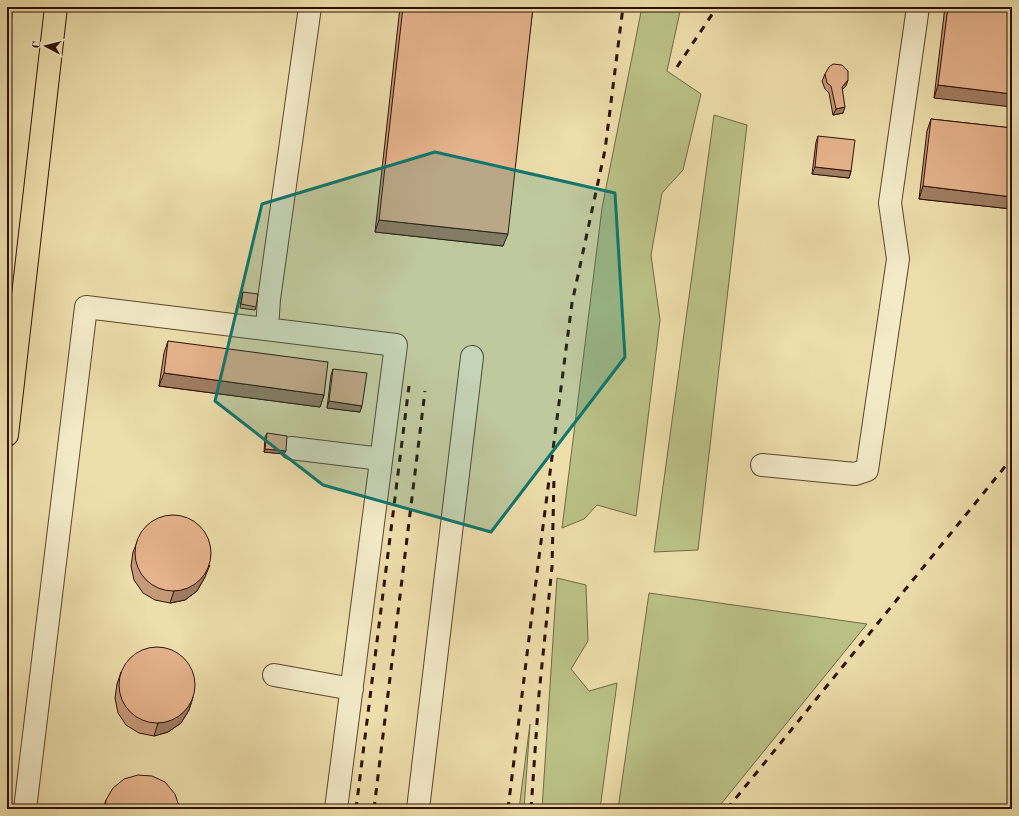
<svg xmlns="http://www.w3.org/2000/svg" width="1019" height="816" viewBox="0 0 1019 816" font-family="'Old Standard TT',serif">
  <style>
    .green { fill: #bac187; stroke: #746846 }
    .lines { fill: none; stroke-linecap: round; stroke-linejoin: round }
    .minor-casing { stroke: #5e442f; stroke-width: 24 }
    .major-casing { stroke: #2e1006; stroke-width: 24 }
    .minor { stroke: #f3eac8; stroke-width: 22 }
    .major { stroke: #eddeab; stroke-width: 22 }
    .rail { stroke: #2e1006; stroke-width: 3; stroke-dasharray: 7 7; stroke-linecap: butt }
    .wall { fill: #c59a78; stroke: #2e1006 }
    .shaded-wall { fill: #a07d62; stroke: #2e1006 }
    .building { fill: #e5b38c; stroke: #2e1006 }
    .marked { fill: #0f766e; fill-opacity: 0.2; stroke: #0f766e; stroke-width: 3; stroke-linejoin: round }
  </style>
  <rect width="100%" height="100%" fill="#eddeab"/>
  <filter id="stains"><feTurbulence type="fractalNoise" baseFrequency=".005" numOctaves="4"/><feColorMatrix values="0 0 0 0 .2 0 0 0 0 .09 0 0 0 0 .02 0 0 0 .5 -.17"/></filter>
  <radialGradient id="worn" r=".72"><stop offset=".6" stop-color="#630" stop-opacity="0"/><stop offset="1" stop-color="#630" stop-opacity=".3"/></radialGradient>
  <!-- green -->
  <path class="green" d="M7,7h6l-6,53z
    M642,7h39l-14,64 34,23 -18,76 -21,23 -11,62 9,65 -24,196 -39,-11 -13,14 -22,9 40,-320z
    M714,115l33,10 -49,425 -44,2z
    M557,578l29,7 2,56 -17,28 18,22 28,-8 -17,126h-58z
    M649,593l218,31 -150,185h-99z
    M530,724l-6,85h-5z"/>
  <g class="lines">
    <!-- minor casing -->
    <g class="minor-casing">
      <path id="minor" d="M267,329l2,-30 41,-292
        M291,448l90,11
        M762,465l93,9 12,-4 31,-211 -8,-56 28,-196
        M274,675l78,14
        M25,809l61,-502 310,38 -60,464
        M418,809l54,-452"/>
    </g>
    <!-- major casing -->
    <g class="major-casing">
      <path id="major" d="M7,435l49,-428"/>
    </g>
    <!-- minor -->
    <use href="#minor" class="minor"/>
    <!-- major -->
    <use href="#major" class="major"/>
    <!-- rail -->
    <path class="rail" d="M677,67l40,-60
      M356,809l53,-423
      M374,809l51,-418
      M508,809l30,-244 34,-262 33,-153 18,-143
      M531,809l8,-115 13,-127 2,-90
      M727,809l285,-351"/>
  </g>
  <!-- wall -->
  <path class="wall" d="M400,7h133l-30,239 -128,-14z
    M945,7h67l-78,91z
    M825,74l21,12 -4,4 1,23 -10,2 -4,-22 -4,-4 -3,-8z
    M931,119l81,9v81l-93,-10 8,-68z
    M818,136l33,35 -2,7 -37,-4 4,-32z
    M243,292l13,15 -1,3 -15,-2 2,-13z
    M168,341l156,54 -4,12 -161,-21 5,-33z
    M333,369l27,43 -33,-4 4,-33z
    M267,433l17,21 -20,-2 1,-15z
    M138,540l67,37 -8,14 -12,9 -15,3 -15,-3 -12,-7 -9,-13 -3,-14 2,-14z
    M121,672l72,25 -4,13 -8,13 -13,9 -14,4 -15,-3 -13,-8 -8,-12 -3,-15 2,-14z
    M106,800l74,9h-77z"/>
  <!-- shaded-wall -->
  <path class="shaded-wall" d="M848,80l-2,6 -7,7 3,-6z
    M938,85l74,9v13l-78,-9z
    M845,107l-2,6 -10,2 3,-6z
    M815,167l36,4 -2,7 -37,-4z
    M923,186l89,11v12l-93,-10z
    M379,220l129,14 -5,12 -128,-14z
    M164,373l160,22 -4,12 -161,-21z
    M329,401l33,5 -2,6 -33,-4z
    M265,449l21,2 -2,3 -20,-2z
    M210,565l-5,12 -8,14 -12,9 -15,3 4,-12z
    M193,697l-4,13 -8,13 -13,9 -14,4 4,-13z"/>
  <!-- building -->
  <path class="building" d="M403,7h130l-25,227 -129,-14z
    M948,7h64v87l-74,-9z
    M833,64l9,1 6,6v9l-6,7 3,20 -9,2 -5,-23 -4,-3 -2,-9 4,-7z
    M931,119l81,9v69l-89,-11z
    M818,136l37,4 -4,31 -36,-4z
    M243,292l15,2 -2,13 -15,-3z
    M168,341l160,21 -4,33 -160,-22z
    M333,369l34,4 -5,33 -33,-5z
    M267,433l20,3 -1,15 -21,-2z
    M135 553a38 38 0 1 1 76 0a38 38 0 1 1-76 0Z
    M119 685a38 38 0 1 1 76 0a38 38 0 1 1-76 0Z
    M138,775l14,1 13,6 10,12 5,15h-75l1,-9 7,-12 11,-9z"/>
  <!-- marked area -->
  <path class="marked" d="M435,152l180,41 10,164 -134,175 -168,-47 -108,-84 47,-197z"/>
  <!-- margin -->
  <rect width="1019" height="816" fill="none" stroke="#eddeab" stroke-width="24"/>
  <rect x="8" y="8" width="1003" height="800" fill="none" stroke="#2e1006" stroke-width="2"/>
  <rect x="12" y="12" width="995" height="792" fill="none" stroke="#2e1006"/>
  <!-- north arrow -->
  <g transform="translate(46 46) rotate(277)" stroke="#f3eac8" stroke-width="3" paint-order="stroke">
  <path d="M0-3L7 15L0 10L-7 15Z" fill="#2e1006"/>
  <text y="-6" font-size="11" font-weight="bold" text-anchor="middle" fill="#2e1006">С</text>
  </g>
  <rect width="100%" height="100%" filter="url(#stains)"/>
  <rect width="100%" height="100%" fill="url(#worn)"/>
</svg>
